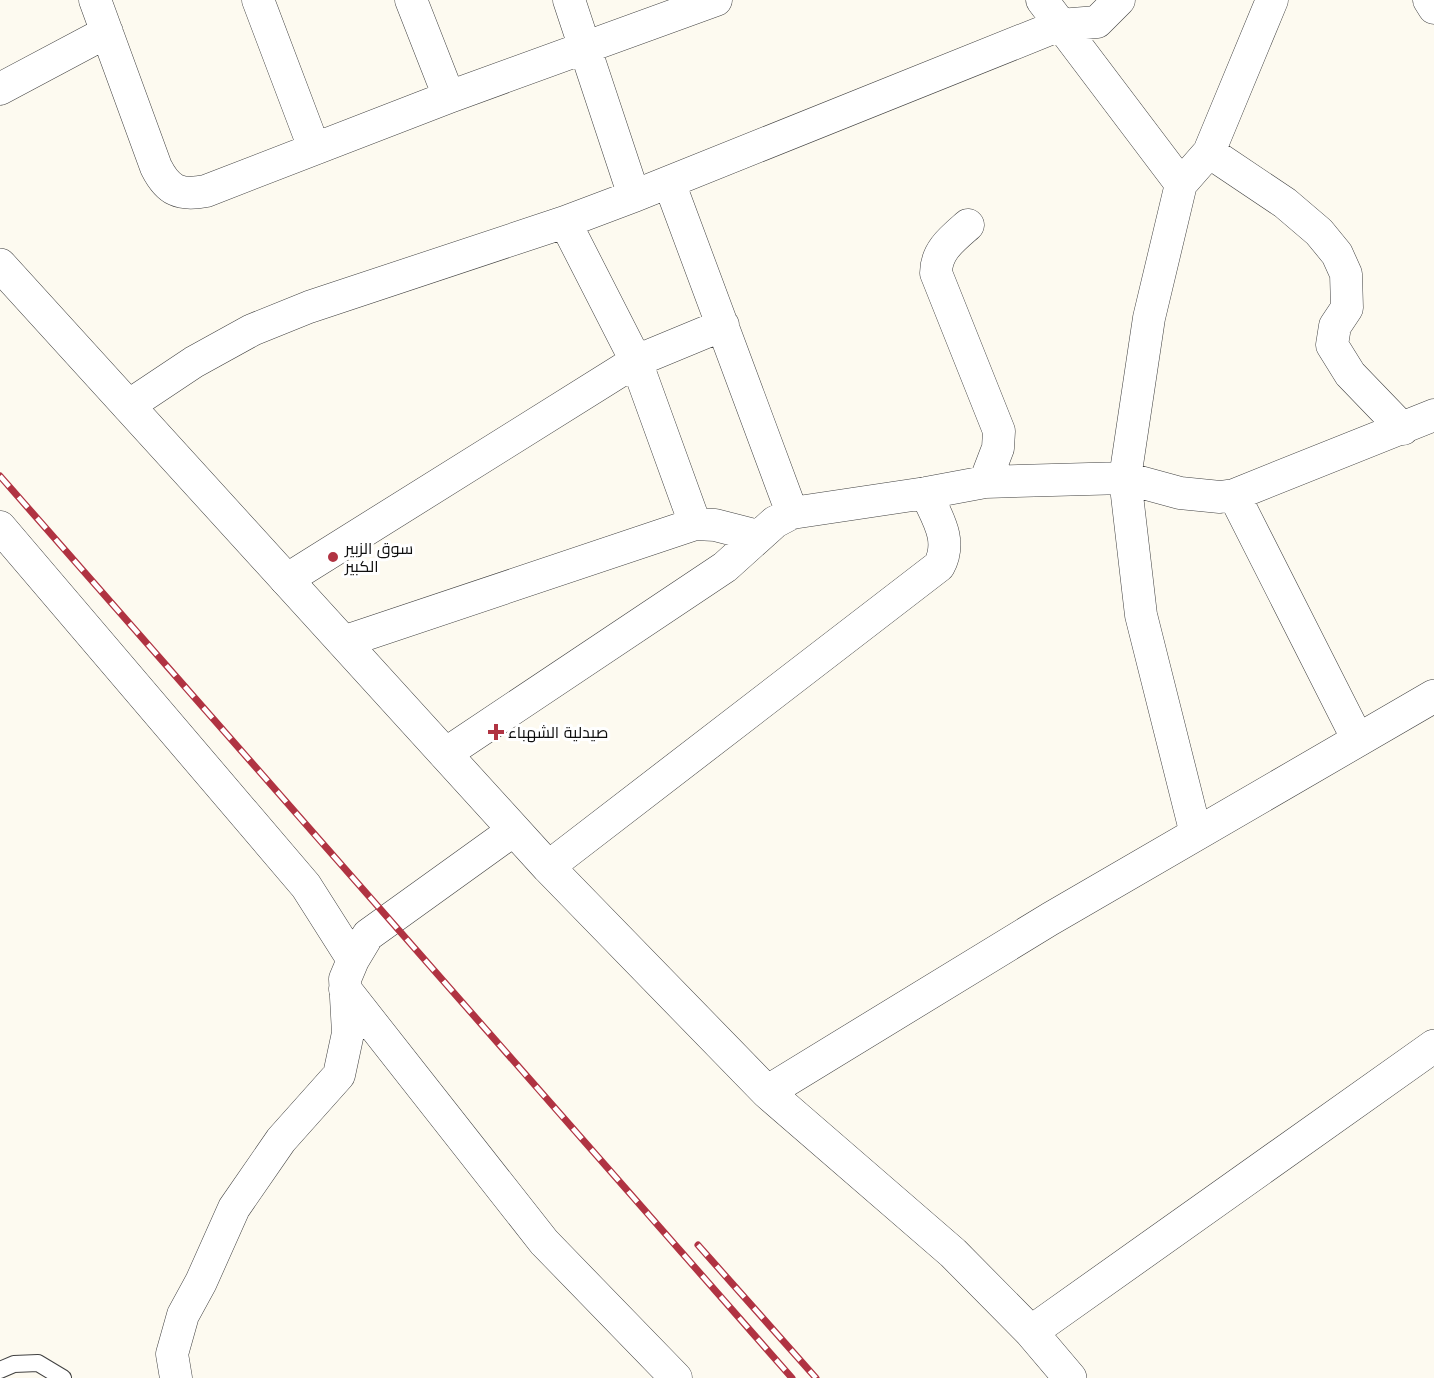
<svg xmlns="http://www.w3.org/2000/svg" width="1434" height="1378" viewBox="0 0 1434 1378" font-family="'Libre Baskerville',Cairo,serif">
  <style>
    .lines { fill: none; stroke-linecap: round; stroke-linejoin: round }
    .service-casing { stroke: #414141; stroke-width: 18 }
    .minor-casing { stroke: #414141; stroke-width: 33 }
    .tertiary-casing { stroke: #414141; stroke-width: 34 }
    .service { stroke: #fff; stroke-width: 16 }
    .minor { stroke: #fff; stroke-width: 32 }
    .tertiary { stroke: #fff; stroke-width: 33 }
    .rail-casing { stroke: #b03342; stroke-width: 7 }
    .rail { stroke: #fff; stroke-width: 4.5; stroke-dasharray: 14; stroke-linecap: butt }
    .poi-dot { fill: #b03342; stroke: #fff; stroke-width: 2 }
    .labels { text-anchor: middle; stroke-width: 6; stroke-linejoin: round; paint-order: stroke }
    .poi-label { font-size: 16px; fill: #0e0e0e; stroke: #fff; text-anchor: start }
  </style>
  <rect width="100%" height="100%" fill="#fdfaf0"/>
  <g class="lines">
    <!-- service casing -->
    <g class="service-casing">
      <path id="service" d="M0,1370l14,-6 24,-1 25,15"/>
    </g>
    <!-- minor casing -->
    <g class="minor-casing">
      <path id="minor" d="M95,0l61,167c12,24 24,29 50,24l243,-94 267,-97
        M258,0l56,148
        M411,0l38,97
        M569,0l65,196
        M1042,0l139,184
        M1429,0l5,8
        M0,89l107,-57
        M1209,152l76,51 34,29 18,22 9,20 1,34 -12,18 -3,19 18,29 53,55
        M669,182l123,331
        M565,222l71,139 59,163
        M968,225c-16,14 -32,26 -32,48l63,158 -1,17 -13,34
        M128,406l66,-44 58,-32 57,-23 256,-85 69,-26 426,-171 37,-3 22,-22
        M1234,495l124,245
        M0,527l306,359 47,74
        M286,580l350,-219 87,-36
        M343,642l352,-118 20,1 43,11
        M445,754l280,-187 50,-45 17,-9 134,-20 59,-11 140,-4 55,15 40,4 14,-2 200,-80
        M1196,834l-55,-219 -16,-137 24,-160 32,-134 28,-32 63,-152
        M548,867l391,-301c14,-26 -2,-48 -13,-73
        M345,989l199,253 132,136
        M176,1378l-4,-24 11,-39 18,-33 33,-74 47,-68 58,-65 9,-42 -3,-54 8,-19 15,-25 146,-105"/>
    </g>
    <!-- tertiary casing -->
    <g class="tertiary-casing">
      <path id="tertiary" d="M0,265l548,602 219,225 186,161 78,79 39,46
        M767,1092l283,-173 384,-223
        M1031,1332l403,-286"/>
    </g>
    <!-- service -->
    <use href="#service" class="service"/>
    <!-- minor -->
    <use href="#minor" class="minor"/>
    <!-- tertiary -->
    <use href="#tertiary" class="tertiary"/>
    <!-- rail casing -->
    <g class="rail-casing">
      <path id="rail" d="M0,476l792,902
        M698,1245l118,133"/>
    </g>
    <!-- rail -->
    <use href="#rail" class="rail"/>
  </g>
  <!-- markers -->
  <g class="poi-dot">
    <circle cx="333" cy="557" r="6"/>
    <path d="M493 723h6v6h6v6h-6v6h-6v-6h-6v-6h6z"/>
  </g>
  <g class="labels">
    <!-- poi labels -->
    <g class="poi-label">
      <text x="345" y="554">سوق الزبير<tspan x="345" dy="18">الكبير</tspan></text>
      <text x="508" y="738">صيدلية الشهباء</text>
    </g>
  </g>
</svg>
